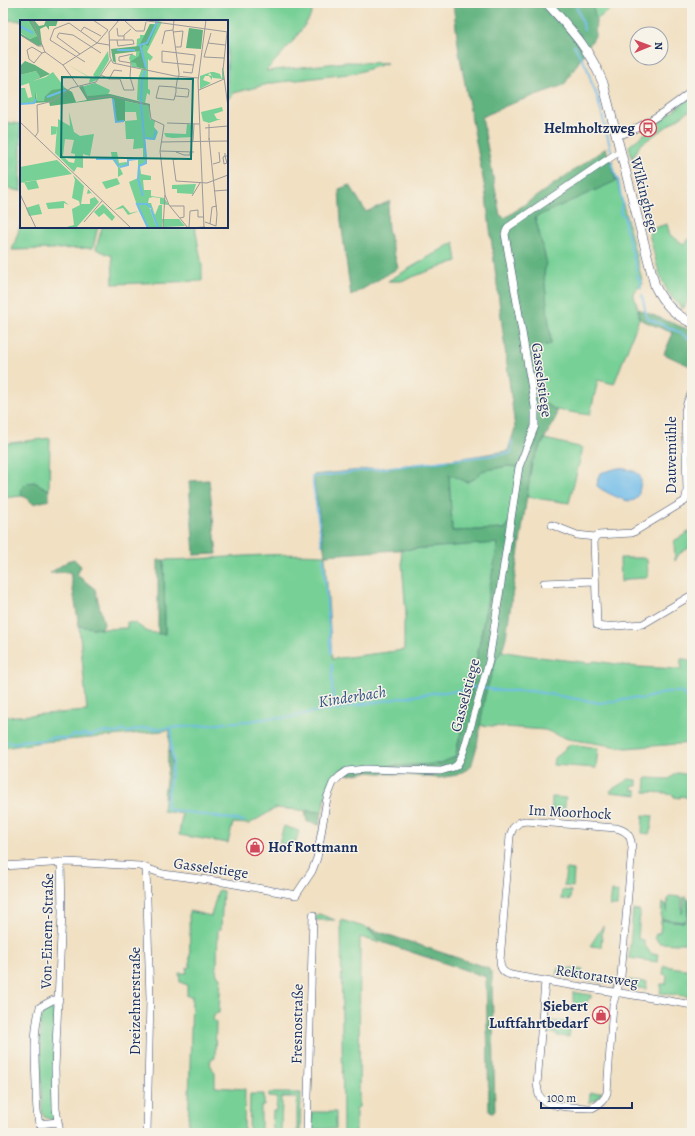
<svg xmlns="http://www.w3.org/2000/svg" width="695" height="1136" viewBox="0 0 695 1136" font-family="Alegreya,serif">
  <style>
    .green { fill: #77d096; stroke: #49807a }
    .forest { fill: #61b27f; stroke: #3e706e; fill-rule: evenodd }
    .water { fill: #6fbce9; stroke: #4576a4 }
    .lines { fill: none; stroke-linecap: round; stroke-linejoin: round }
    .stream { stroke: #6fbce9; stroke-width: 2 }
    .minor-casing { stroke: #3b4a6d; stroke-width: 8 }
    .tertiary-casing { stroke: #3b4a6d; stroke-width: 10 }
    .minor { stroke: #fff; stroke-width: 7 }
    .tertiary { stroke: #fff; stroke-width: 9 }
    .labels { text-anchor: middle; stroke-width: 3; stroke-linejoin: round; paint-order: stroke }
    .poi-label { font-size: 15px; font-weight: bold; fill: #1b2f5e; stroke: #f7f3e8; text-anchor: end }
    .street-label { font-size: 15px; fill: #1b2f5e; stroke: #f7f3e8 }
    .water-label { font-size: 16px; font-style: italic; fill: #305281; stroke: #f7f3e8 }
    .inset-river { fill: none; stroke: #6fbce9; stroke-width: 2 }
    .inset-road { fill: none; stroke: #9b999a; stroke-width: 1 }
    .view { fill: #0f766e; fill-opacity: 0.15; stroke: #0f766e; stroke-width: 2 }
    .inset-edge { fill: none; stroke: #1b2f5e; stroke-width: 2 }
  </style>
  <rect width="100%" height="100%" fill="#f7f3e8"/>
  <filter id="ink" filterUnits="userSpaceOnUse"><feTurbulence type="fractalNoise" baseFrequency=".025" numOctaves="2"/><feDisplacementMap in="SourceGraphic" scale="8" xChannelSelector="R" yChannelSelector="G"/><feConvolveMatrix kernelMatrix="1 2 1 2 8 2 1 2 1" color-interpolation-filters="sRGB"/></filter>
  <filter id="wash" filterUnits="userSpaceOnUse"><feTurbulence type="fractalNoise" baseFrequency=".012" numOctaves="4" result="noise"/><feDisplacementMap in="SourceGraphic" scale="16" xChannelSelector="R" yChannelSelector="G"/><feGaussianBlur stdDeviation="0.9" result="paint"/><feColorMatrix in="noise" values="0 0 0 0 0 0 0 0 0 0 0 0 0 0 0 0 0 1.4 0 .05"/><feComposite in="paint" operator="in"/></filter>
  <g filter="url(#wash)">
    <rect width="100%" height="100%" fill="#f1e0c2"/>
    <!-- green -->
    <path class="green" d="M3,3h313l-7,16 -15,21 -28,31 81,-9 40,1 -31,10 -84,10 -38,10 -7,7v-79h-196l-23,-1 -5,2z
      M592,3h27l-23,17z
      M692,96v13l-52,36 -8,14 -3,-13z
      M3,122l18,2v67l-18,-3z
      M612,160l31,124 -6,5 -2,1 -2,3 5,16 1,10 -25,65 -16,-4 -8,35 -34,-5 -13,-8 -9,-55 17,-3 -7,-69 2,-15 -11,-43z
      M21,224v3h77l-5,21 -81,2z
      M667,224l3,11 15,10 7,-11v60l-9,15c-24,-21 -26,-46 -34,-75l2,-5z
      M102,227h93l7,39v15l-89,3 -1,-28 -16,-7z
      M454,242l3,19 -56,20h-13z
      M50,438l-1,52 -15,-8 -12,7v7l-19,2v-54z
      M545,439l38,9 -14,55 -42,-6 5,-35z
      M507,466l12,1 -8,51 -6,11 -53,2 -3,-57 18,8 7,-3 7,-8z
      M692,530v16l-13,8 -4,7 -1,-20z
      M498,542l-27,148 -16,67 -16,7 -95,4 -8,5 -9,17 -5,22 -46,-4 -27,16 -16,-1 -5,20 -49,-8 3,-21 -19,-3 1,-12 3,-5 4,-31v-9l-2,-4 1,-20 -57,6 -71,6 -39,6v-31l84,-6 -8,-85 22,3 26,-1v-6l8,1 13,9 17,2 -1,-74c54,-1 108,-8 161,-5l7,104 72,-9v-27l2,-9 -5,-64z
      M620,558h23l4,2 1,16 -2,2 -18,1 -7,3z
      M502,651c29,6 59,8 88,12l5,-2 43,6 43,2v-10h4l7,3v81l-66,5 -58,-9 -23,-9 -66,-5c4,-20 9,-60 23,-74z
      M571,744l27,4 -2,20 -43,-3 1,-7z
      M677,773l15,2v23l-12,-2v2l-6,-1v-2l-7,-1v-1l-22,-1 1,-14 23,1z
      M629,779l8,1v6h-4l-1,4 5,1v4l-27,-3 1,-2z
      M552,797l14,1 -2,14 -12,-1z
      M643,815l10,1 -2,13 -2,5 -7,-1z
      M284,826l15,5 -5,16 -15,-4z
      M566,869l8,1 -1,17 -9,-1z
      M218,890l5,1 -2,38h-3l-1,38 -1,2 1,6 4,2 -2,36 -4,1 -2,5 3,4 -1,35 -4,2 -1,6 5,6v15l30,2 -1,44h-56l4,-137h-5v-11l-7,-3 -1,-9h8l-1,-5 4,-1 -1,-56 22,5z
      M562,890l9,1 -1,9 -9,-1z
      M612,891l6,1 -1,14h-7z
      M670,896l12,1v17l2,-9v-8h2l2,2 -1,19 -4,4 -22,-3 1,-16 4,1 1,8 1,-14z
      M689,899h3v40l-5,4h-9l-1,1 -18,-1 -4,-5 1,-5h4l1,-13 23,2 4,-3z
      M633,910l7,1 -2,28 6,1v4l7,10h7l-1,8 -28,-4z
      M319,914l16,6h-20v-4z
      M341,920l26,8 13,15 -20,-6 -1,170 -3,2v24h-13z
      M603,926l-2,21 -11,-1z
      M664,966l28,4 -3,13h3v14l-32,-4 1,-9h5l1,-9 -4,-1z
      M558,968l25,2 -2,9 -25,-4z
      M587,976l27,3 -2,4 -25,-3z
      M628,980l19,2 -1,7 -14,-2 -3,-2z
      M573,992l18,3v3l-4,2 1,6h-10l-5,-4z
      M50,1008l2,1 2,3 1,106 -3,2 -8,-3 -2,-5 -2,-90c2,-6 3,-11 10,-14z
      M547,1021l24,1 -2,15 -12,-1v-3h-11z
      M602,1092l-5,7 -8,4 1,-10z
      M269,1093h32l-1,40h-3v-36h-15l-1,36h-32l1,-39h14v12h-3v26l13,1v-4l-2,-1 1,-17h3l1,-13 -8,-1z
      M312,1112h24v17h-24z"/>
    <!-- forest -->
    <path class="forest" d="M453,3h139l4,17 -1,16 -31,49 -56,20 -26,12 18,98 5,3 101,-70 10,33 -81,36 11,43 -2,15 7,69 -17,3 9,55 13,8v7l-24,45 -26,175 -4,14 -5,6 -12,38 -8,51 -6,21 -14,8 -18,3 -72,-6 -18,3 -5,-7 95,-4 16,-7 16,-67 27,-147 -173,12 -12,-80 123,-13 72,-11 7,-23 -30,-239 -26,-137zM507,466l11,1 -7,51 -6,11 -53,2 -3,-57 18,8 7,-3 8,-8z
      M350,185l16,27 24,-11 -3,13 1,15 10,39 -47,28 -10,-74 -2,-33z
      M638,309l54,22v36l-28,-13 9,-21 -34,-14z
      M209,480l8,74 -23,1 -5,-74z
      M34,482l15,8v10l-16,4 -6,-6 -5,-2 -1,-7 6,-6z
      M74,559l7,7 -4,9 18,14 9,35 -3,5 -22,-3 -9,-54 -20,1 18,-12z
      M158,560h6l1,74h-7z
      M169,750c6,12 0,31 -2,44l-3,5c0,-9 2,-18 3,-26 2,-8 -1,-15 2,-23z
      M305,811l17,1 -2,13 -13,-3z
      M368,928l120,40 4,5v4l3,134 -2,2h-2l-2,-4 -3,-132 -105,-35z"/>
    <!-- water -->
    <path class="water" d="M618,468c13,2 27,3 22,19 -1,5 -1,9 -4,12 -2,1 -4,2 -6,2 -7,0 -29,-11 -33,-15l1,-8 2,-5z"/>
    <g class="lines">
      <!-- stream -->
      <path class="stream" d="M575,3l8,21 1,6
        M574,45l13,23 5,16 5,12 14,54
        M612,162l4,14 2,3 4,24 -2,10 5,4v11l3,5 1,10 4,10v4c2,5 5,13 3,18l4,5 1,8
        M642,295l5,23 32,14 13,9
        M322,545l-10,-68 198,-24 1,-1 1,-11
        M323,558l8,95
        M332,664c0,12 -1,35 5,44
        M483,688l19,3h29l69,12 33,-5 10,1 24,-7h14l11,12
        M172,727l-1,23 2,11 -6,38v10l77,12
        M8,742l6,1 13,-3 11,1 17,-4 11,2 9,-4 5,1 3,-2 7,2c8,-5 20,-4 28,-3l5,-3c2,1 4,2 6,2 2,0 4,-2 6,-2 4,-1 10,-2 15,-2 4,1 14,1 18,0 4,0 8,-1 12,-1 22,0 46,-5 69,-6 11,-1 25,-5 36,-3l38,-8 17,-1 5,-2 87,-14 26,-2 15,-4 6,1"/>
    </g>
  </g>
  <g filter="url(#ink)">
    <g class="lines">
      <!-- minor casing -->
      <g class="minor-casing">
        <path id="minor" d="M616,136c24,-6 57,-30 76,-45
          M692,392l-5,11 -2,8 2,81 -2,9 -53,32 -34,2 -3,2 -1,3 3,85 6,2 40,-3 49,-29
          M552,525l25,10 18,2
          M544,583l51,-2
          M3,866l64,-4 73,4 23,8 60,8 73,13 16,-24 5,-13 10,-60 6,-15 7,-7 7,-5 18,-2 76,2 13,-4 3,-2 3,-5 4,-10 25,-89 30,-194 16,-41v-19l-30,-173 3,-7 112,-76
          M146,868l4,131 -3,134
          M545,981l-8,104c1,3 1,7 2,10 6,14 40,12 53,13 7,-3 12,-7 15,-15l6,-89 8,-28 11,-128c-1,-12 -4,-17 -16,-20l-90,-7 -6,1 -7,6 -3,8 -10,125c0,8 3,12 11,14 60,11 121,19 181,30
          M58,1122l-19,2c-3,-13 -3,-26 -3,-40 -1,-25 -3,-52 4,-77l13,-7h6
          M60,1133l-4,-24 -1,-41 7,-155 -1,-51
          M307,1133l6,-218"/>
      </g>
      <!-- tertiary casing -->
      <g class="tertiary-casing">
        <path id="tertiary" d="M547,3c25,28 42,45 56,80l52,203c8,17 20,29 37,37"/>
      </g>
      <!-- minor -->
      <use href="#minor" class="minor"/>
      <!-- tertiary -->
      <use href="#tertiary" class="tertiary"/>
    </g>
  </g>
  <!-- icons -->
  <defs>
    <g id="bus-ring" transform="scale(0.9)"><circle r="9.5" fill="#f7f3e8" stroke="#d1495b" stroke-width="1.5"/><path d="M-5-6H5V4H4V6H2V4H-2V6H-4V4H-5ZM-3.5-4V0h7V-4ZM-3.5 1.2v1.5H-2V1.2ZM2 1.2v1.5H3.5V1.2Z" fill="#d1495b"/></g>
    <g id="shop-ring" transform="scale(0.9)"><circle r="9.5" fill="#f7f3e8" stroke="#d1495b" stroke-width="1.5"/><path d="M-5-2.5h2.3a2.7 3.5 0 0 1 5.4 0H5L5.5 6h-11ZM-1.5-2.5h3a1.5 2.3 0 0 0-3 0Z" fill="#d1495b"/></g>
  </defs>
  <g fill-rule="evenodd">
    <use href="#bus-ring" x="648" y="128"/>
    <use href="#shop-ring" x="255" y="847"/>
    <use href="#shop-ring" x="601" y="1015"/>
  </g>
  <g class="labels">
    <!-- poi labels -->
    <g class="poi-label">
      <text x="635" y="133">Helmholtzweg</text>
      <text x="268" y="852" text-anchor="start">Hof Rottmann</text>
      <text x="588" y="1011">Siebert<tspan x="588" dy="17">Luftfahrtbedarf</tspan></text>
    </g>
    <!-- street labels -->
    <g class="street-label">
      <text transform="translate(645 195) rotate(76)" y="5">Wilkinghege</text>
      <text transform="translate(542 380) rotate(82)" y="5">Gasselstiege</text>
      <text transform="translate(671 455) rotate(-90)" y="5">Dauvemühle</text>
      <text transform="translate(465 695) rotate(-75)" y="5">Gasselstiege</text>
      <text transform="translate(570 812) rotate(3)" y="5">Im Moorhock</text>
      <text transform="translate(211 868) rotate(8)" y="5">Gasselstiege</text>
      <text transform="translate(47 931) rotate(-89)" y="5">Von-Einem-Straße</text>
      <text transform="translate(597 976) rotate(9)" y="5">Rektoratsweg</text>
      <text transform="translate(135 1001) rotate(-90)" y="5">Dreizehnerstraße</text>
      <text transform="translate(297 1024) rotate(-89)" y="5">Fresnostraße</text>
    </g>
    <!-- water labels -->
    <g class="water-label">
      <text transform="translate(352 696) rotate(-9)" y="6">Kinderbach</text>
    </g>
  </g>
  <!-- overview -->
  <g transform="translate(20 20)">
    <rect width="208" height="208" fill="#f1e0c2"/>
    <path d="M0,0h8l9,16 -7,3 -9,-6 -1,2zM135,0l7,2 -15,30 6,5 -3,4 -2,-2v30l2,1v5l-3,-2 -2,10 -8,-3 1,-21 4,-11 -10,-1 -3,-9 2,-4 5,2 1,-17 3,-1v-3h5l5,-11h5zM88,31l1,9 -12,20 -8,3 1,-5 -23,-14 24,14h5l-3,-3zM202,48h1l1,11 -11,-1 -3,-5 -2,2 4,1v4l-3,-4h-4l-2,4 8,3 -11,6v-13l11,-4h3l6,2 2,5zM16,51l4,6 -7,4 13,-4 7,-5 12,16 -14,4 -6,4v5h-8l-1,-9 -1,11h-14l-1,-15h5l3,10 4,-1 -3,-14 -9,3v-11zM75,63l15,7 -2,5 -21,1 -6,-9zM104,81l25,5 1,13 5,2 -1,6 4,5 -3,8 -10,-1 2,24 -7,3 1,8 10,2v4h-8l1,10h7v6l13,2 5,7 -9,-1v-6l-7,-1 -4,1 -1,5h3l4,12 4,-10h3v14h17l6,7 -22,1 -1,-6v7h-5l-4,-17 -5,-7 9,24h-9l-9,-17 -11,4 -5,-7 -9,2 9,-5 7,8 9,-2 -10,-29 9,-4v-19l-10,1v5l-9,1 4,8 -5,3v-10l-6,-8 -1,-7h6l2,11 8,-1v-3l16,-1v-10l-10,1 1,-10h-8l-1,-18 12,-1 -1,-8h-11zM202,87l1,4 -9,3 3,5h4l-12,4 -6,-2 -2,-9zM49,92l5,20 6,4 14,-2 -4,22 -7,-2v14l-6,-1 -3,5 -19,-19 2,-26 -1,7 -5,1v-9l7,1v-8l12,7zM45,119l9,1 -3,13 4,1v3l-9,1 9,1 -1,4 -5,-1 -6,-6zM167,104l6,1 -1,12 -19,1 -7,-1 -2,-4 22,1zM37,140l15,14 -52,9v-16zM53,155l11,11 -3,18h9v-5l5,-2 -4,-4 -4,1 1,-5 11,13 -23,26h-13l11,-3 -2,-16 8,-4 -1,-4 -7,-3 3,-18zM97,158l3,6 -14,5 -4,-7zM16,160l3,8 -11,2 -4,-8zM176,164l-3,10 -16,-1v-4h-5v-4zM44,181l5,4 -5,-2v5l-16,1 -2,-6zM19,184l3,10 -13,2 -3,-8zM83,184l12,13 -3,4 -8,-8 -5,4 -5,-5z" fill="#77d096" fill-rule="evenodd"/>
    <path d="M8,0h6l5,6 5,-1 2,-5h12l-2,6h-7v4l-3,-4 -6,3 2,16 -4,1 -18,-11v-2l10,6 7,-3zM130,4l7,1 -9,21 -4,-2 -2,4 4,21 -9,-2 -1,-4 -6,-1 9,-6 1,-5 -25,3 1,9 -3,-2 -2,-12 28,-3zM169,8l14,2 -2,19 -15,-1zM5,41l10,4 15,9 -17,7 7,-4 -4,-6 -16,4v-9zM63,66l4,10 23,-2 40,10v12l-1,-10 -24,-5v20l-9,1 -2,-22 -3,-2 -61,8 -1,-4 -14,1v-12l2,10h7l1,-5 7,-6 13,-2 7,4 4,10 11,-2 -8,-13z" fill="#61b27f"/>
    <path class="inset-river" d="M0,6l13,7M97,30h18M126,48l-6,-23 7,-2 11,-23M125,51l-3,9 -1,24 5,53M27,77l19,-7M93,79l3,23 8,-1M0,84l14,-1 2,-4M126,118l8,1 2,-9M76,139h18l5,8M100,147l8,-2v-5l16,-2M123,176l-5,-17 1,-13 7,-3v-5M131,189l7,19M128,208l-11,-24h10l4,4"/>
    <path class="inset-road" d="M12,0l13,32 18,13 15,21M99,0l-10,12 1,25 3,6 62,13 23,2M121,0l87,12M154,0l-1,10 6,43v2l-2,6 -1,7v4l-2,8 -18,-2 3,-12 15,1 2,1h1l11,1 1,1 -1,7 -13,-1M105,1l11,10h8l2,-9M49,3l-15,6 -4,11 35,22M49,3l28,20 12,2M97,8l1,8h6M61,11l3,-4 17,9M153,12l10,-1 -2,16h-5M207,12l-4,38 5,37M191,13l-7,24 20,1M2,16l16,10h5M89,20h24l1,4 -16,2 -1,-6M104,20v-5l7,-6M188,23l17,2M142,24l3,-13 8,-1M22,33l-8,10 -5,-4 -2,-9 5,-3 10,6 3,-1M60,34l-23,-17 2,-4 14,2 28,18M43,45l34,-22 11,-13 -15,-10M163,52l9,1 3,-17v-1l-33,-4v11l31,3M81,55l8,4h11l4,11h10l-4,-13 1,-14 -12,-2v-4l14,-3M89,59l5,-9 8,1M60,66l9,13 22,-3 38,9 2,14 13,6 -4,26 5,43 -2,34M179,70l25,-11M0,102l111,106M147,103l32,1M189,104v16M185,108l23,-2M15,117l3,-5 -1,-27 16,-4 18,-13 25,-6 15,-22M141,122l67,-1M173,122l1,-18M140,131l34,1M156,132l8,3h6v-3M205,133v3l2,7 -3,1 -1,-7 2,-1h3M157,139h-4l3,22 31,2 21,-8M193,144l7,-2 -1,-10M194,171l14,-1M0,174l16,34M145,175l4,10 19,23M172,176l8,-13M150,186h14v11l-4,1M64,202l18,-21M185,202l11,4 1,-12 -8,-76M190,204l2,-17 5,-1M168,208l17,-1M169,208l1,-17 8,-1v7h6M184,208l-6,-147 8,-61"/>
    <path class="view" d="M42,57l131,2 -2,80 -130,-2z"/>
    <rect width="208" height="208" class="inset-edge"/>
  </g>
  <!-- margin -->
  <rect width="695" height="1136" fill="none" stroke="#f7f3e8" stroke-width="16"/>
  <!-- north arrow -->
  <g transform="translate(649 46) rotate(89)"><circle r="19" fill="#f7f3e8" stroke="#9fa5b1"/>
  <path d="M0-3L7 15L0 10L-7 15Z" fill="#d1495b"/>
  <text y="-6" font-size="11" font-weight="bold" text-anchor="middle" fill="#1b2f5e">N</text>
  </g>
  <!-- scale -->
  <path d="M541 1102v6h91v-6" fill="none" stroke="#1b2f5e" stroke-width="2"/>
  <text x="547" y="1102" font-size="12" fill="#1b2f5e" stroke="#f7f3e8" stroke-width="3" paint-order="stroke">100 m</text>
</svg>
